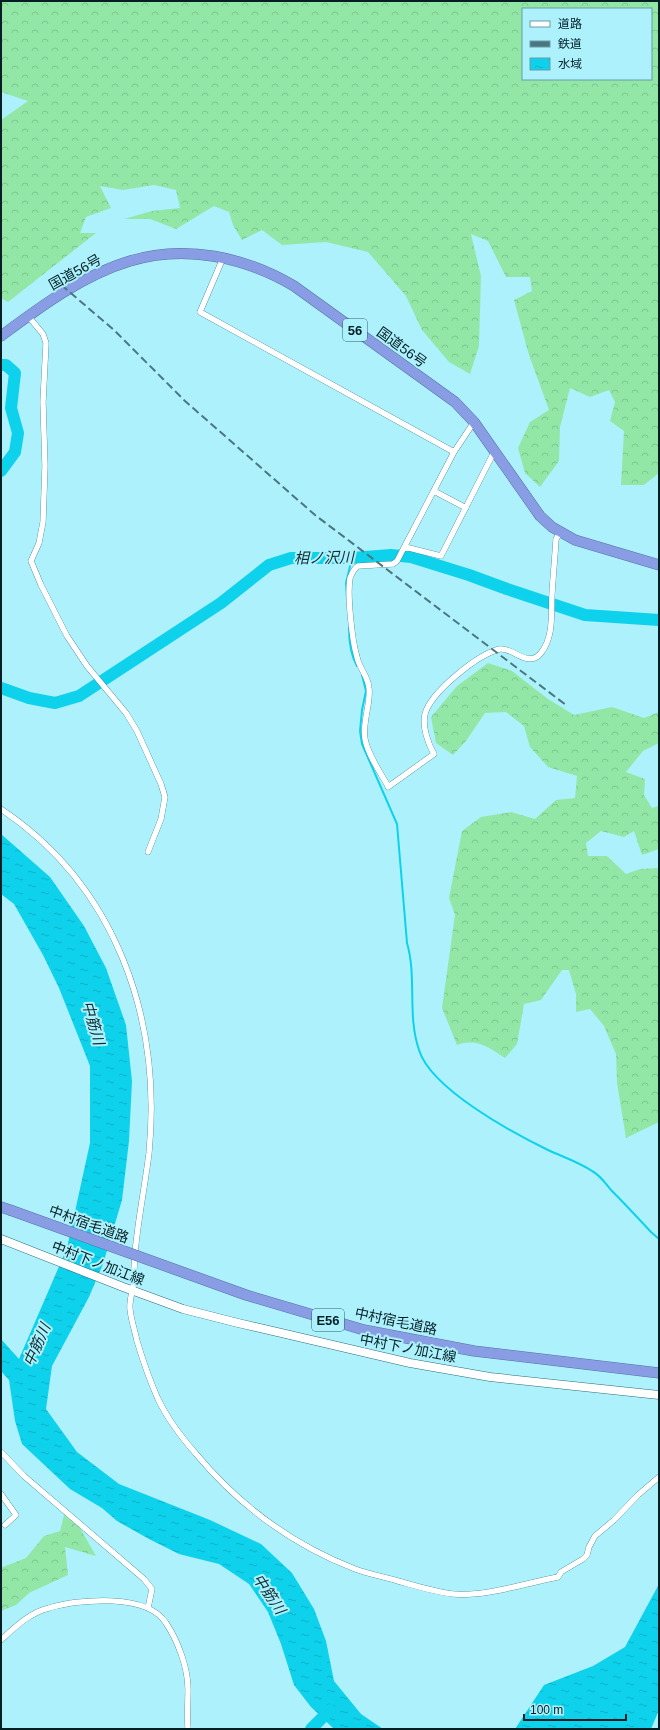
<svg xmlns="http://www.w3.org/2000/svg" width="660" height="1730" viewBox="0 0 660 1730" font-family="Helvetica,'Noto Sans JP',sans-serif">
  <style>
    .forest { fill: url(#forest-crowns); fill-rule: evenodd }
    .water { fill: url(#water-ripples) }
    .lines { fill: none; stroke-linecap: round; stroke-linejoin: round }
    .stream { stroke: #0ed1eb; stroke-width: 2 }
    .river { stroke: #0ed1eb; stroke-width: 12 }
    .street-casing { stroke: #2a6e7a; stroke-width: 6 }
    .secondary-casing { stroke: #2a6e7a; stroke-width: 9 }
    .highway-casing { stroke: #5971a1; stroke-width: 11 }
    .street { stroke: #fff; stroke-width: 5.5 }
    .secondary { stroke: #fff; stroke-width: 8 }
    .highway { stroke: #889de4; stroke-width: 10 }
    .rail { stroke: #4a777f; stroke-width: 2; stroke-dasharray: 8 4; stroke-linecap: butt }
    .highway-bridge-casing { stroke: #5971a1; stroke-width: 11; stroke-linecap: butt }
    .highway-bridge { stroke: #889de4; stroke-width: 10 }
    .labels { text-anchor: middle; stroke-width: 4; stroke-linejoin: round; paint-order: stroke }
    .shield { fill: #adf1fd; stroke: #365e65; stroke-width: 1 }
    .shield-label { font-size: 13px; font-weight: bold; fill: #031f24 }
    .street-label { font-size: 14px; fill: #031f24; stroke: #adf1fd }
    .water-label { font-size: 15px; font-style: italic; fill: #0e3036; stroke: #adf1fd }
  </style>
  <defs>
    <pattern id="forest-crowns" width="20" height="18" patternUnits="userSpaceOnUse"><rect width="20" height="18" fill="#92e7a6"/><path d="M2 6a3 3 0 1 1 6 0M12 15a3 3 0 1 1 6 0" fill="none" stroke="#7cc68f"/></pattern>
    <pattern id="water-ripples" width="26" height="14" patternUnits="userSpaceOnUse"><rect width="26" height="14" fill="#0ed1eb"/><path d="M2 4q2-2 4 0t4 0M15 11q2-2 4 0t4 0" fill="none" stroke="#0cb3c9"/></pattern>
  </defs>
  <rect width="100%" height="100%" fill="#adf1fd"/>
  <!-- forest -->
  <path class="forest" d="M1,1h658v472l-15,12h-23l3,-54 -14,-10 5,-19 -6,-12 -19,7 -20,-9 -10,39 -1,34 -19,26 -15,-14 -7,-25 12,-26 19,-12 -20,-55 -15,-55 18,-9 -2,-14h-24l-18,-36 -17,-7 10,42 -2,70 -9,28 -21,-12 -27,-32 -16,-34 -38,-44 -42,-10 -44,3 -20,-15 -20,10 -9,-15 -4,-13 -15,-6 -38,23 -26,-10h-26l28,-8 28,-3 -4,-18 -22,-5 -31,5 -23,-4 11,22 -25,9 -6,16h16l-88,69 -7,-4v-178l27,-19 -27,-9zM523,9h128v70h-128z
    M488,663l24,8 36,28 26,16 38,-8 32,11 15,-6v31l-16,8 -17,21 19,7 -1,16 8,13 7,-2v43l-17,6 -8,-24 -10,6 -23,-6 -15,12 2,13h19l19,18 14,-5 19,-1v254l-33,16 -9,-55 -1,-29 -12,-28 -14,-17 -14,3v-18l-7,-24h-7l-21,30 -17,4 -7,40 -12,14c-17,-11 -28,-20 -48,-13l-15,-37 13,-93 -6,-17 13,-67 19,-14 30,-5 24,7 21,-19 19,-2 2,-22 -29,-9 -18,-20 -6,-21 -18,-14 -21,1 -19,28 -13,14 -17,-12 -5,-26 26,-31z
    M64,1515l16,13 16,28 -31,-9 3,28 -39,18 -13,12 -15,6v-45l2,1 23,-9 18,-22 16,-5z"/>
  <!-- water -->
  <path class="water" d="M1,834l49,43 34,49 22,42 20,57 6,56 -3,60 -7,59 -19,64 -14,33 -37,69 -6,43 31,43 42,32 91,36 51,24 31,29 22,36 12,32 8,40 27,33 22,15h-49l-23,-22 -17,-22 -13,-41 -13,-32 -19,-28 -30,-20 -40,-10 -30,-15 -32,-18 -15,-13 -32,-19 -48,-45 -7,-23 -6,-41 -8,-9v-32l18,20 48,-111 23,-105v-77l-31,-78 -16,-33 -29,-51 -13,-10z
    M659,1584v126l-8,19h-136l29,-44 49,-19 32,-19z"/>
  <g class="lines">
    <!-- stream -->
    <path class="stream" d="M347,599l-1,-16 6,-25
      M349,628c0,13 1,26 8,38
      M362,675l4,16 -4,19 -2,21 2,13 35,80 10,119c10,34 0,72 12,107 12,39 94,83 129,100 15,7 31,12 44,21 8,4 14,13 19,19 14,14 27,28 40,42l8,7"/>
    <!-- river -->
    <path class="river" d="M1,365h5l9,8 -4,35 7,25 -3,19 -14,19
      M1,688l28,10 26,5 24,-7 142,-93 48,-38 22,-7h61l39,-3 20,2 58,18 38,14 78,26 74,5
      M311,1729l19,-19"/>
    <!-- street casing -->
    <g class="street-casing">
      <path id="street" d="M223,258l-23,54 254,140
        M28,316l15,18 3,9 -3,59 2,64 -2,56 -4,21 -8,18 10,24 26,51 20,30 39,47 11,18 24,53 4,13 -4,22 -13,33
        M434,491l32,17
        M405,547l36,9 51,-100 4,-3
        M388,786c-8,-14 -20,-31 -23,-47 -3,-17 6,-35 4,-51 -1,-12 -10,-20 -12,-31 -5,-16 -10,-63 -7,-79 2,-5 4,-10 8,-12l35,-2 4,-3 57,-109 20,-30
        M388,787l46,-33c-6,-10 -12,-28 -9,-40 6,-22 53,-60 75,-65 13,-2 28,20 41,4 13,-16 10,-40 11,-59 1,-18 3,-37 4,-55l4,-6
        M1,809c115,77 161,209 148,344 -4,33 -11,66 -14,100 -1,9 -1,19 -1,28 -1,9 -5,19 -4,28 1,11 5,22 7,32 6,20 13,40 21,58 10,21 24,39 39,56 42,50 96,90 158,114 14,5 29,8 43,12 18,5 37,11 55,13 31,3 74,-11 105,-17l3,-5 22,-13 4,-4 2,-8 6,-11 19,-16 24,-25 21,-18
        M1,1452l23,24 120,103 8,10 -4,19
        M1,1494l15,21 -11,10
        M1,1640c14,-13 28,-27 48,-32 30,-9 98,-15 117,15 12,18 22,45 22,66 0,14 -1,27 0,40"/>
    </g>
    <!-- secondary casing -->
    <g class="secondary-casing">
      <path id="secondary" d="M1,1239l122,48 60,22 55,14 172,40 80,14 169,18"/>
    </g>
    <!-- highway casing -->
    <g class="highway-casing">
      <path id="highway" d="M1,336c39,-29 82,-61 129,-75 55,-17 115,-4 164,25l161,116 19,20 66,94 12,11 23,13 84,25
        M1,1207l9,3"/>
    </g>
    <!-- street -->
    <use href="#street" class="street"/>
    <!-- secondary -->
    <use href="#secondary" class="secondary"/>
    <!-- highway -->
    <use href="#highway" class="highway"/>
    <!-- rail -->
    <path class="rail" d="M52,277l62,53 71,71 130,114 251,190"/>
    <!-- highway-bridge casing -->
    <g class="highway-bridge-casing">
      <path id="highway-bridge" d="M10,1210l236,85 118,35 110,21 185,22"/>
    </g>
    <!-- highway-bridge -->
    <use href="#highway-bridge" class="highway-bridge"/>
  </g>
  <g class="labels">
    <!-- shield labels -->
    <g class="shield">
      <rect x="343" y="319" width="24" height="22" rx="3"/>
      <rect x="312" y="1309" width="32" height="22" rx="3"/>
    </g>
    <g class="shield-label">
      <text x="355" y="335">56</text>
      <text x="328" y="1325">E56</text>
    </g>
    <!-- street labels -->
    <g class="street-label">
      <text transform="translate(75 272) rotate(-29)" y="5">国道56号</text>
      <text transform="translate(402 347) rotate(36)" y="5">国道56号</text>
      <text transform="translate(89 1224) rotate(20)" y="5">中村宿毛道路</text>
      <text transform="translate(98 1263) rotate(21)" y="5">中村下ノ加江線</text>
      <text transform="translate(396 1321) rotate(12)" y="5">中村宿毛道路</text>
      <text transform="translate(408 1348) rotate(11)" y="5">中村下ノ加江線</text>
    </g>
    <!-- water labels -->
    <g class="water-label">
      <text transform="translate(324 558) rotate(-1)" y="5">相ノ沢川</text>
      <text transform="translate(93 1023) rotate(74)" y="5">中筋川</text>
      <text transform="translate(37 1345) rotate(-66)" y="5">中筋川</text>
      <text transform="translate(269 1594) rotate(56)" y="5">中筋川</text>
    </g>
  </g>
  <!-- border -->
  <rect width="660" height="1730" fill="none" stroke="#031f24" stroke-width="4"/>
  <!-- legend -->
  <rect x="522" y="8" width="130" height="72" fill="#adf1fd" stroke="#699da6"/>
  <rect x="530" y="21" width="20" height="6" fill="#ffffff" stroke="#699da6"/>
  <text x="558" y="28" font-size="12" fill="#031f24">道路</text>
  <rect x="530" y="41" width="20" height="6" fill="#4a777f" stroke="#699da6"/>
  <text x="558" y="48" font-size="12" fill="#031f24">鉄道</text>
  <rect x="530" y="58" width="20" height="12" fill="url(#water-ripples)" stroke="#699da6"/>
  <text x="558" y="68" font-size="12" fill="#031f24">水域</text>
  <!-- scale -->
  <path d="M524 1714v6h102v-6" fill="none" stroke="#031f24" stroke-width="2"/>
  <text x="530" y="1714" font-size="12" fill="#031f24" stroke="#adf1fd" stroke-width="3" paint-order="stroke">100 m</text>
</svg>
